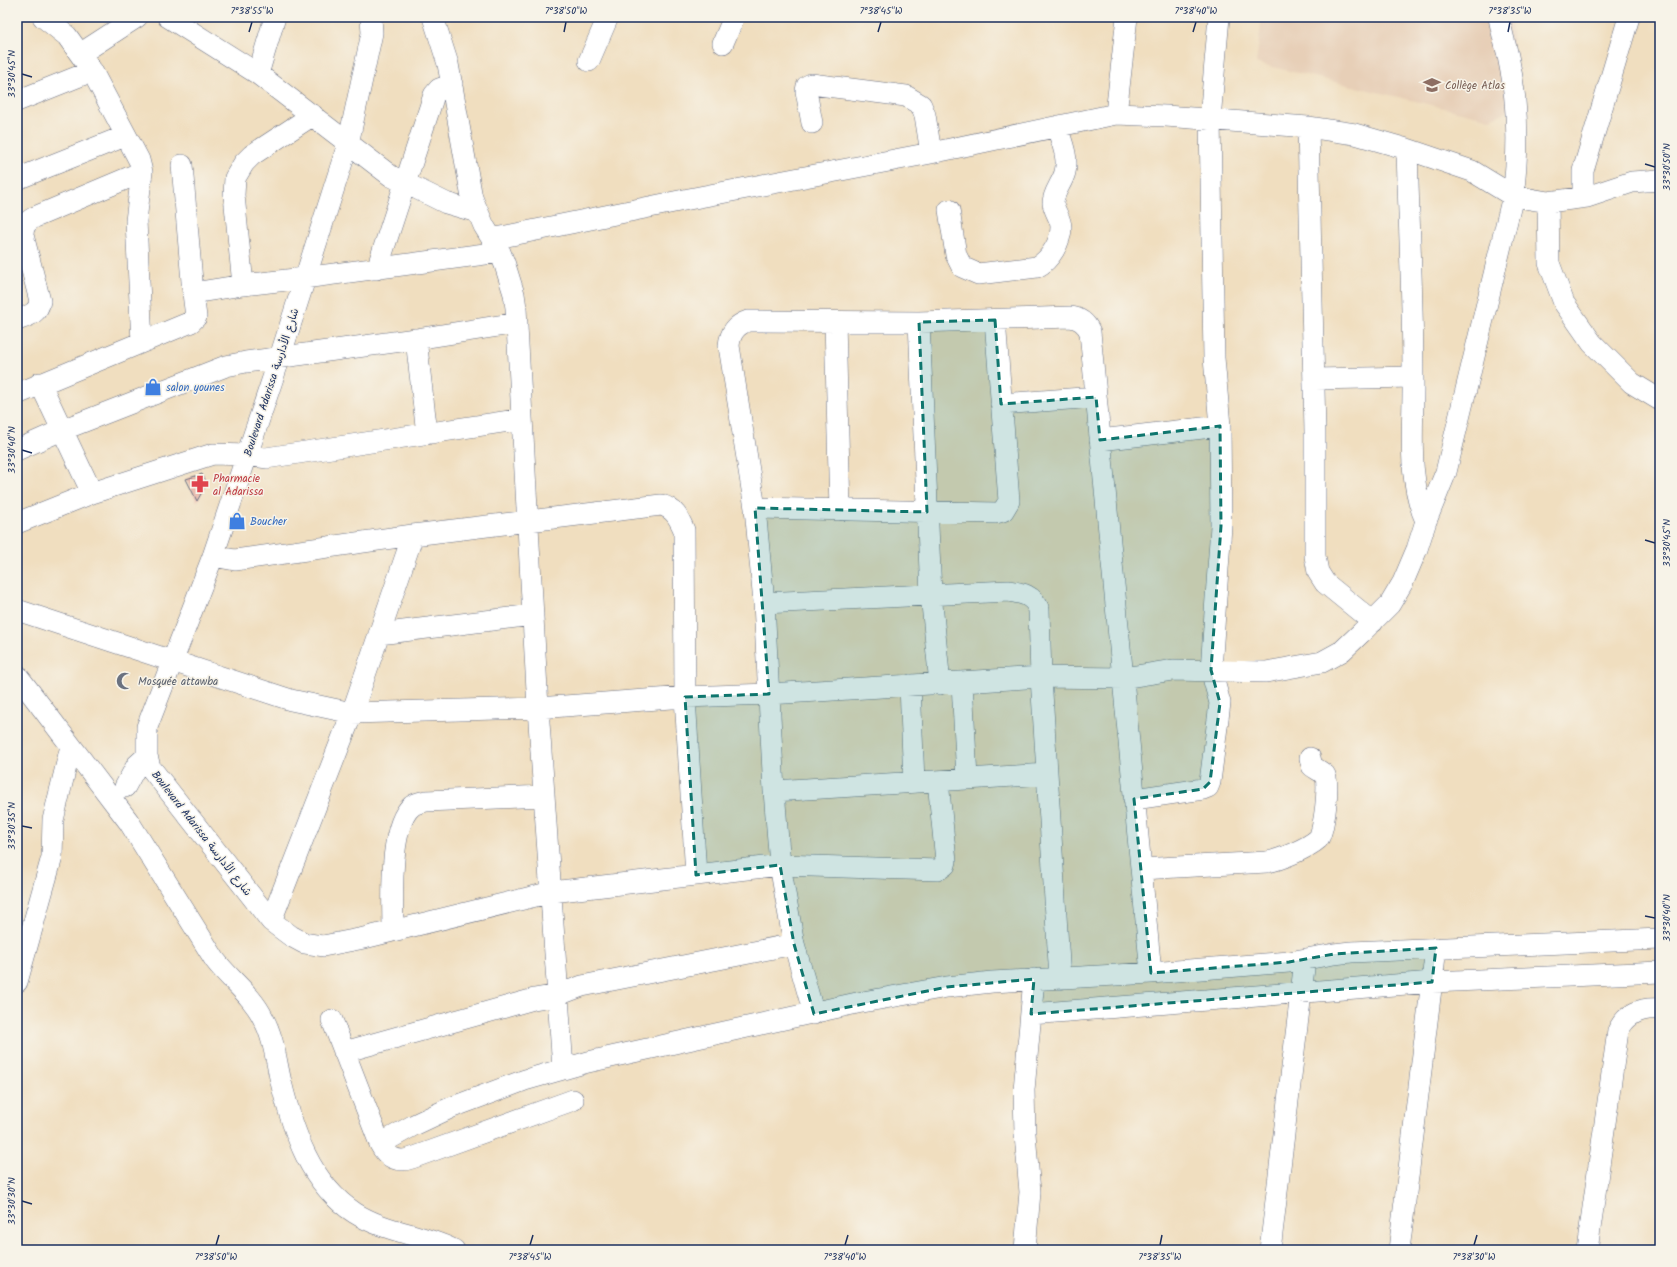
<svg xmlns="http://www.w3.org/2000/svg" width="1677" height="1267" viewBox="0 0 1677 1267" font-family="Kalam,'Playpen Sans Arabic',sans-serif">
  <style>
    .built { fill: #e7cfb7 }
    .building { fill: #e6a496 }
    .lines { fill: none; stroke-linecap: round; stroke-linejoin: round }
    .minor-casing { stroke: #666c80; stroke-width: 22 }
    .minor { stroke: #fff; stroke-width: 21 }
    .marked { fill: #0f766e; fill-opacity: 0.2; stroke: #0f766e; stroke-width: 3; stroke-dasharray: 8 5; stroke-linejoin: round }
    .ticks { fill: none; stroke: #1b2f5e; stroke-width: 1.5 }
    .labels { text-anchor: middle; stroke-width: 3; stroke-linejoin: round; paint-order: stroke }
    .education-label { font-size: 11px; fill: #785e54; stroke: #f7f3e8; text-anchor: start }
    .street-label { font-size: 11px; fill: #1b2f5e; stroke: #f7f3e8 }
    .shop-label { font-size: 11px; fill: #366cbe; stroke: #f7f3e8; text-anchor: start }
    .health-label { font-size: 11px; fill: #be3a42; stroke: #f7f3e8; text-anchor: start }
    .worship-label { font-size: 11px; fill: #5b616d; stroke: #f7f3e8; text-anchor: start }
    .neatline { fill: none; stroke: #1b2f5e; stroke-width: 1.5 }
    .ticks-label { font-size: 10px; text-anchor: middle; fill: #1b2f5e }
  </style>
  <rect width="100%" height="100%" fill="#f7f3e8"/>
  <filter id="ink" filterUnits="userSpaceOnUse"><feTurbulence type="fractalNoise" baseFrequency=".025" numOctaves="2"/><feDisplacementMap in="SourceGraphic" scale="8" xChannelSelector="R" yChannelSelector="G"/><feConvolveMatrix kernelMatrix="1 2 1 2 8 2 1 2 1" color-interpolation-filters="sRGB"/></filter>
  <filter id="wash" filterUnits="userSpaceOnUse"><feTurbulence type="fractalNoise" baseFrequency=".012" numOctaves="4" result="noise"/><feDisplacementMap in="SourceGraphic" scale="16" xChannelSelector="R" yChannelSelector="G"/><feGaussianBlur stdDeviation="0.9" result="paint"/><feColorMatrix in="noise" values="0 0 0 0 0 0 0 0 0 0 0 0 0 0 0 0 0 1.4 0 .05"/><feComposite in="paint" operator="in"/></filter>
  <g filter="url(#wash)">
    <rect width="100%" height="100%" fill="#f0debf"/>
    <!-- built -->
    <path class="built" d="M1262,17h248l10,89 -30,13 -234,-56z"/>
    <g id="blocks">
      <!-- building -->
      <path class="building" d="M202,474l5,9 -10,18 -11,-22z"/>
    </g>
  </g>
  <g filter="url(#ink)">
    <use href="#blocks" fill-opacity="0" stroke="#666c80" stroke-width="1"/>
    <g class="lines">
      <!-- minor casing -->
      <g class="minor-casing">
        <path id="minor" d="M43,17l24,19 25,35 47,89 3,12 -6,49 6,121
          M168,17l90,57 133,102 55,27 31,9
          M371,17l1,16 -24,111 -68,213 -67,199 -66,171v29l3,11 121,154 20,15 13,7 19,3 41,-8 188,-46 228,-27 158,5 7,-5 1,-4 -8,-80
          M433,17l15,47 24,134 12,28 16,26 5,13 9,29 2,14 22,400 25,361
          M1499,17c2,13 6,26 9,39 10,45 11,94 5,140l35,6 39,-5 45,-15 28,-2
          M723,43l11,-26
          M80,54l57,-37
          M589,61l19,-44
          M258,74l17,-57
          M17,101l75,-30
          M1116,114l11,-97
          M812,123l-6,-32 1,-5 4,-2 95,12 15,9 4,10 6,38
          M1308,127l7,305v124l3,16 7,11 48,39
          M182,165l11,128
          M17,179l108,-43
          M1587,197l-4,-7v-19l46,-154
          M1548,202l1,61 15,40 28,40 40,40 28,17
          M949,210l7,45 6,12 16,7 59,-7c13,-7 24,-25 24,-40 0,-8 -7,-16 -8,-24 0,-11 10,-21 12,-31 4,-14 -4,-32 -8,-45
          M492,239l197,-40 242,-46 185,-39 50,2 142,11 47,7 52,15 65,22 41,25 -67,276 -20,49
          M377,269l57,-174 5,-6 13,-5
          M243,285l-9,-90 1,-17 9,-15 8,-8 61,-40
          M17,320c11,-4 21,-6 23,-19l-17,-66c0,-9 4,-14 12,-18l107,-45
          M835,322l5,188
          M919,322l12,272 9,90
          M416,339l11,95
          M1315,379l98,-2
          M40,383l52,110
          M17,394l174,-72 5,-5 -3,-24 50,-8 61,-7 196,-26
          M1001,404l95,-7
          M1100,440l120,-14
          M17,450l45,-20 164,-64 20,-4 170,-23 101,-16
          M755,508l241,5 7,-2 6,-10 -14,-181
          M17,523l75,-30 121,-39 34,1 19,3 256,-39
          M213,556l22,4 178,-25 248,-30c13,3 18,13 23,25l1,167 11,178
          M764,603l244,-12c14,2 26,4 31,19l2,67 19,302
          M17,610l274,90 61,13 186,-5 147,-11 84,-3 272,-17 82,1 50,-8 93,2 56,-10 20,-11 19,-18 29,-29 13,-22 14,-33 9,-28c-20,-44 -12,-96 -13,-144 0,-76 -4,-152 -6,-228
          M379,634l154,-19
          M17,675l112,147 86,138c15,20 37,35 48,58 11,20 13,43 18,64 12,49 29,102 74,131 30,19 67,21 99,37
          M962,682l5,97
          M910,685l4,97
          M125,787l12,-22 10,-9
          M774,791l273,-17
          M1134,799l69,-10 5,-2 2,-5 10,-79 -9,-33 10,-144 -1,-100 -6,-68 -4,-239 9,-102
          M1141,869l126,-7c13,-2 41,-14 51,-23 6,-6 12,-58 7,-64 -3,-3 -9,-6 -13,-9l-2,-8
          M271,921l81,-208 61,-178
          M393,931c0,-29 -5,-105 19,-125 4,-3 10,-4 14,-5l118,-5
          M17,982l35,-125 1,-37 18,-74
          M814,1014l-20,-70 -14,-79 -6,-74 -10,-188 -9,-95 -26,-162c1,-13 7,-21 19,-25l171,1 151,-5c10,1 16,6 20,15l61,641
          M1031,1014l401,-32 228,-10
          M332,1020l48,124c7,14 18,19 32,14l161,-58
          M344,1052l190,-53 24,-4 24,-9 212,-42
          M380,1144l34,-19 36,-17 75,-28 63,-18 269,-59 90,-16 45,-5 159,-9 138,-11 45,-8 17,-2 309,-13
          M1025,1250l5,-58 -5,-58 -1,-44 10,-111
          M1270,1250l35,-290
          M1399,1250l37,-302
          M1587,1250l31,-219c8,-17 23,-24 42,-22"/>
      </g>
      <!-- minor -->
      <use href="#minor" class="minor"/>
    </g>
  </g>
  <!-- marked area -->
  <path class="marked" d="M995,320l6,84 95,-7 4,43 120,-14 1,100 -10,144 9,33 -10,79 -7,7 -69,10 17,174 138,-11 45,-8 102,-6 -4,34 -401,32 3,-35 -87,8 -133,27 -20,-70 -14,-79 -84,10 -11,-178 84,-3 -14,-186 172,4 -8,-190z"/>
  <!-- ticks -->
  <path class="ticks" d="M249,32l3,-10M564,32l2,-10M878,32l3,-10M1193,32l3,-10M1508,32l2,-10M22,74l10,3M1645,164l10,3M22,450l10,3M1645,540l10,3M22,826l10,2M1645,916l10,2M22,1201l10,3M216,1245l3,-10M530,1245l3,-10M845,1245l3,-10M1160,1245l2,-10M1474,1245l3,-10"/>
  <!-- icons -->
  <defs>
    <g id="school-bare" transform="scale(1.38)"><path d="M0-5L7-2L0 1L-7-2ZM-4 1L0 2.5L4 1V4Q0 6-4 4Z" fill="#8d6e63" stroke="#f7f3e8" stroke-width="2.5" paint-order="stroke"/></g>
    <g id="shop-bare" transform="scale(1.38)"><path d="M-5-2.5h2.3a2.7 3.5 0 0 1 5.4 0H5L5.5 6h-11ZM-1.5-2.5h3a1.5 2.3 0 0 0-3 0Z" fill="#3f7fe0" stroke="#f7f3e8" stroke-width="2.5" paint-order="stroke"/></g>
    <g id="pharmacy-bare" transform="scale(1.38)"><path d="M-2-6h4v4h4v4h-4v4h-4v-4h-4v-4h4Z" fill="#e0444e" stroke="#f7f3e8" stroke-width="2.5" paint-order="stroke"/></g>
    <g id="mosque-bare" transform="scale(1.38)"><path d="M3.5-4.9A6 6 0 1 0 3.5 4.9A5 5 0 1 1 3.5-4.9Z" fill="#6b7280" stroke="#f7f3e8" stroke-width="2.5" paint-order="stroke"/></g>
  </defs>
  <g fill-rule="evenodd">
    <use href="#school-bare" x="1432" y="85"/>
    <use href="#shop-bare" x="153" y="387"/>
    <use href="#pharmacy-bare" x="200" y="484"/>
    <use href="#shop-bare" x="237" y="521"/>
    <use href="#mosque-bare" x="125" y="681"/>
  </g>
  <g class="labels">
    <!-- education labels -->
    <g class="education-label">
      <text x="1445" y="89">Collège Atlas</text>
    </g>
    <!-- street labels -->
    <g class="street-label">
      <text transform="translate(271 382) rotate(-72)" y="4">Boulevard Adarissa شارع الأدارسة</text>
      <text transform="translate(202 833) rotate(52)" y="4">Boulevard Adarissa شارع الأدارسة</text>
    </g>
    <!-- shop labels -->
    <g class="shop-label">
      <text x="166" y="391">salon younes</text>
      <text x="250" y="525">Boucher</text>
    </g>
    <!-- health labels -->
    <g class="health-label">
      <text x="213" y="482">Pharmacie<tspan x="213" dy="13">al Adarissa</tspan></text>
    </g>
    <!-- worship labels -->
    <g class="worship-label">
      <text x="138" y="685">Mosquée attawba</text>
    </g>
  </g>
  <!-- margin -->
  <rect width="1677" height="1267" fill="none" stroke="#f7f3e8" stroke-width="44"/>
  <rect x="22" y="22" width="1633" height="1223" class="neatline"/>
  <g class="ticks-label">
    <text x="252" y="14">7°38'55"W</text>
    <text x="566" y="14">7°38'50"W</text>
    <text x="881" y="14">7°38'45"W</text>
    <text x="1196" y="14">7°38'40"W</text>
    <text x="1510" y="14">7°38'35"W</text>
    <text transform="translate(11 74) rotate(-90)" y="4">33°30'45"N</text>
    <text transform="translate(1666 167) rotate(-90)" y="4">33°30'50"N</text>
    <text transform="translate(11 450) rotate(-90)" y="4">33°30'40"N</text>
    <text transform="translate(1666 543) rotate(-90)" y="4">33°30'45"N</text>
    <text transform="translate(11 826) rotate(-90)" y="4">33°30'35"N</text>
    <text transform="translate(1666 918) rotate(-90)" y="4">33°30'40"N</text>
    <text transform="translate(11 1201) rotate(-90)" y="4">33°30'30"N</text>
    <text x="216" y="1260">7°38'50"W</text>
    <text x="530" y="1260">7°38'45"W</text>
    <text x="845" y="1260">7°38'40"W</text>
    <text x="1160" y="1260">7°38'35"W</text>
    <text x="1474" y="1260">7°38'30"W</text>
  </g>
</svg>
